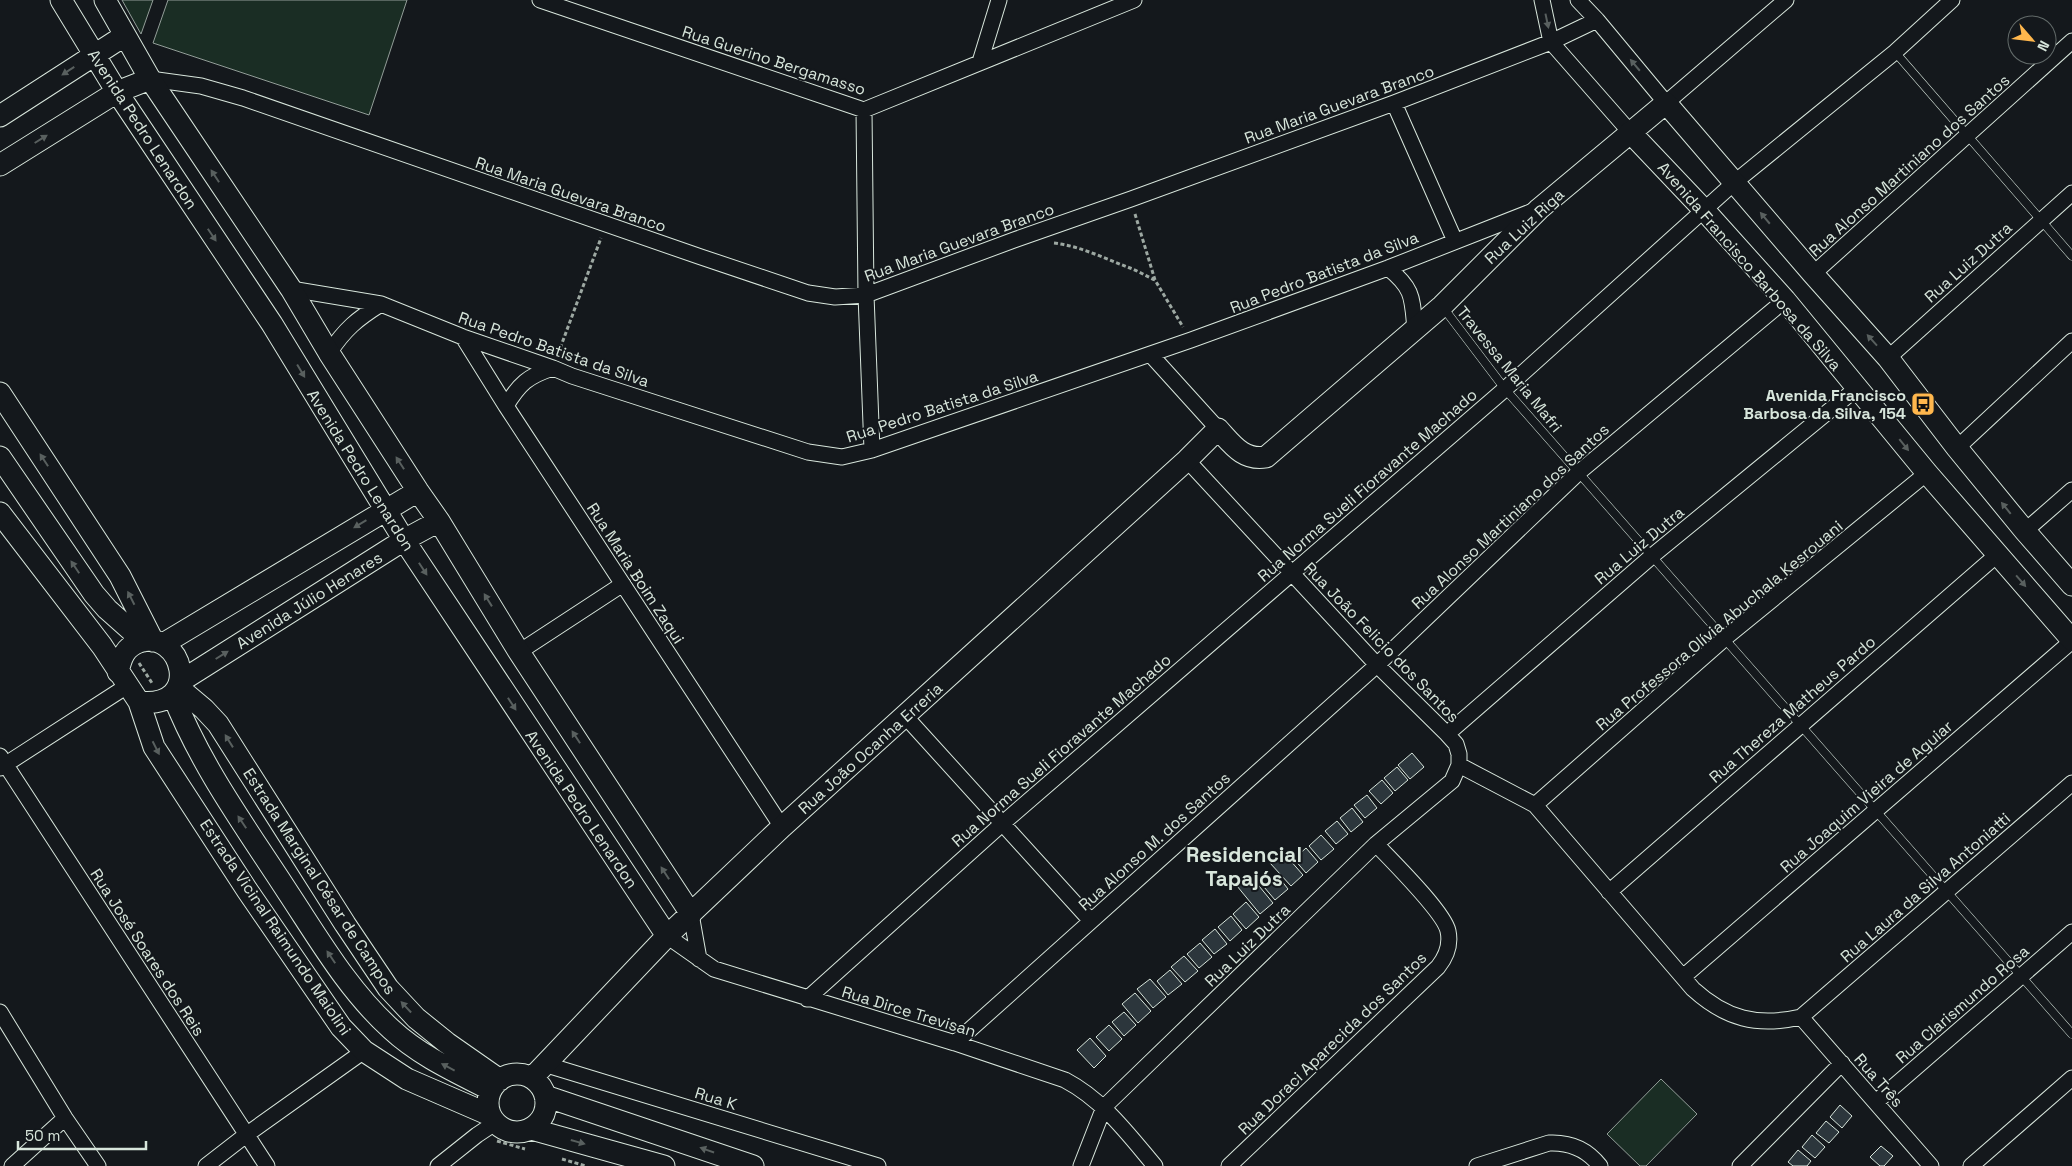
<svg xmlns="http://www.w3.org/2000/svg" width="2072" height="1166" viewBox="0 0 2072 1166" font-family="'Space Grotesk',sans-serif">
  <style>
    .green { fill: #1a2d24; stroke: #939e99 }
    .building { fill: #2c363c; stroke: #d8e6dc }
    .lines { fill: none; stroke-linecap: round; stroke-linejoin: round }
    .lane-casing { stroke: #d8e6dc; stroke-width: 9 }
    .street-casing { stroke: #d8e6dc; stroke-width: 17 }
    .secondary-casing { stroke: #d8e6dc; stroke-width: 23 }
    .path { stroke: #9da8a2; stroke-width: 3; stroke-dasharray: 4 2.5; stroke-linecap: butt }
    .lane { stroke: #14181c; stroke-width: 8 }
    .street { stroke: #14181c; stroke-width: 15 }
    .secondary { stroke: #14181c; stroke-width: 21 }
    .oneway { fill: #59605f }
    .labels { text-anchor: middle; stroke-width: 4; stroke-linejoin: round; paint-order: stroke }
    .street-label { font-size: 16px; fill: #d8e6dc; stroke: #14181c }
    .poi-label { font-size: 16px; font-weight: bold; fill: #d8e6dc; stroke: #14181c; text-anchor: end }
    .district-label { font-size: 21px; font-weight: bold; fill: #d8e6dc; stroke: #14181c }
  </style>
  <rect width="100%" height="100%" fill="#14181c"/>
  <!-- green -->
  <path class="green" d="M122,0h31l-12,34z
    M168,0h239l-38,115 -216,-72z
    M1661,1079l36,35 -51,52h-6l-33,-32z"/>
  <!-- building -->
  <path class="building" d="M1412,753l12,14 -14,12 -12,-14z
    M1397,767l11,13 -13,11 -11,-13z
    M1382,780l11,13 -12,11 -12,-13z
    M1367,795l10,13 -12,10 -11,-13z
    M1352,808l11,14 -12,10 -11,-14z
    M1337,821l11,13 -12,10 -11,-13z
    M1321,835l13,14 -13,11 -12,-14z
    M1306,848l12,14 -12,11 -12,-14z
    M1282,851l21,24 -12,11 -21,-23z
    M1250,875l23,28 -13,11 -23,-28z
    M1277,875l11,14 -13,11 -11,-13z
    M1246,902l13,15 -13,12 -13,-15z
    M1231,916l11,14 -12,11 -12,-14z
    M1215,929l12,15 -13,10 -12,-14z
    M1200,943l12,14 -13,11 -12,-14z
    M1184,956l14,15 -13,11 -14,-15z
    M1170,970l12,14 -14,11 -11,-14z
    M1150,979l16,18 -13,11 -16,-19z
    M1135,993l16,18 -13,12 -16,-19z
    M1124,1012l12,13 -12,11 -12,-14z
    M1109,1025l13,14 -13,12 -13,-14z
    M1090,1038l16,18 -12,12 -17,-18z
    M1840,1105l12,11 -10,12 -12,-11z
    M1826,1121l13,11 -10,11 -13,-10z
    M1812,1135l13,12 -10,11 -13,-11z
    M1881,1146l12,10 -9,10h-4l-10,-9z
    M1798,1150l13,11 -4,5h-14l-5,-4z"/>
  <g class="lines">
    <!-- lane casing -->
    <g class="lane-casing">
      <path id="lane" d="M1895,52l177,204
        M1442,306l63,83 567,645"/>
    </g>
    <!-- street casing -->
    <g class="street-casing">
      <path id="street" d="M540,0l324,110 270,-110
        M1542,0l9,42 79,90
        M1578,0l19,20 69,83 120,-103
        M980,62l19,-62
        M150,79l51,7 42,12 458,159 107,36 27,4 31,-2 148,-55 117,-41 263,-96 157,-61 46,-22
        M1394,103l61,138
        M864,110l2,185 6,155
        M1388,268c26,21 24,30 27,62
        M1813,274l259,-233
        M291,289l90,15 82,33 90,31 19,8 236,76 34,5 30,-7 319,-110 197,-72 145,-57
        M463,337l43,69 276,421
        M329,353c16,-24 28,-34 52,-49
        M1151,355l67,74
        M1888,358l184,-165
        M506,406c13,-22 22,-30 47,-38
        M1957,448l115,-107
        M2025,531l47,-41
        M519,652l104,-68
        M905,716l186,205
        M1447,734l205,-178 205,-168
        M0,756l267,410
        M1459,765l76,40 158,184c33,30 64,38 108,28l271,-234
        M0,768l127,-82
        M1535,805l189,-166 203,-166
        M1609,892l389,-338
        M691,914l8,45
        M667,936l47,33 241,74 110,37c38,20 63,54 90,86
        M1683,977l389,-336
        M807,999l196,-176 502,-434 230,-207 160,-130 57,-52
        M0,1012l65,106 33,48
        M1801,1017l130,149
        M955,1043l422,-378 201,-192 207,-173
        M544,1064l334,102
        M1876,1102l196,-170
        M12,1166l53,-48
        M206,1166l40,-31 118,-84
        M438,1166l39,-31 18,-12
        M1081,1166l23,-59 272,-263 76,-63 7,-16v-11l-3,-10 -9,-10 -70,-69 -190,-205
        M1229,1166l209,-199c8,-10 13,-22 10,-36 -4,-19 -56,-70 -72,-87
        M1477,1166l72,-23c21,-1 38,6 51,23
        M1740,1166l102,-103
        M1971,1166l101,-88"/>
    </g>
    <!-- secondary casing -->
    <g class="secondary-casing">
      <path id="secondary" d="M61,0l56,92 155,232 132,216 263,396
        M105,0l45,79 141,210 38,64 89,138 21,30 80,131 172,262
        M0,116l124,-80
        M1630,132l75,79 80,89 142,173 145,167
        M0,165l117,-73 33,-13
        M0,393l120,183 33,65
        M0,457l94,137 13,15 36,32
        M0,513l102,133 37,56 15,45 93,143 94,137 23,24 43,28 83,36
        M163,644l255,-153
        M118,672c3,-14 7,-25 21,-30 43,-14 66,67 0,60
        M181,681l223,-141 35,-19
        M179,688l25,21 14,15 127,200 43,64 28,30 31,25 53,37
        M173,695c28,72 74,134 116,199 31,47 60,97 102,135 29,27 65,43 100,61
        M488 1103a29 29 0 1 1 58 0a29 29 0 1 1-58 0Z
        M532,1078l135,-142 115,-109 405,-367 31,-31c14,15 25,32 48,28l176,-151 97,-97 127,-106 147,171 75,84 69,90 68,83 47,54
        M545,1096l208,70
        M531,1129l133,37"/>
    </g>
    <!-- path -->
    <path class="path" d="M1135,214l20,66 28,47
      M1054,243c26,3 52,16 76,25 8,3 16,8 25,12
      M558,354l43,-116
      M139,663l13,20
      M497,1141l28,8
      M562,1159l24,7"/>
    <!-- lane -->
    <use href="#lane" class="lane"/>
    <!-- street -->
    <use href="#street" class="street"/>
    <!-- secondary -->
    <use href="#secondary" class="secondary"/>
  </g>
  <!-- one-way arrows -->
  <defs><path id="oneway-solid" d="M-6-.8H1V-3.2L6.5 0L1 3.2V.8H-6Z" transform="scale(1.25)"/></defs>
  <g class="oneway">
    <use href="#oneway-solid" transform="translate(1547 21) rotate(78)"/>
    <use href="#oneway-solid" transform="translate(1635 65) rotate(-130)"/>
    <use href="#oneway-solid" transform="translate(68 71) rotate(147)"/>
    <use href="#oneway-solid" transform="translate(41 139) rotate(-32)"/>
    <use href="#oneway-solid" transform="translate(215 176) rotate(-123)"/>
    <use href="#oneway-solid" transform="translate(1765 218) rotate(-130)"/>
    <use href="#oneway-solid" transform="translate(212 235) rotate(56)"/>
    <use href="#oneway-solid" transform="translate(1872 340) rotate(-132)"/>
    <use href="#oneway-solid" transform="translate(301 371) rotate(59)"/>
    <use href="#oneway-solid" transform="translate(1904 445) rotate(51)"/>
    <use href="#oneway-solid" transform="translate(44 460) rotate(-123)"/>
    <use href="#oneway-solid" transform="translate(400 463) rotate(-123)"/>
    <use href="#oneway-solid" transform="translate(2006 508) rotate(-129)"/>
    <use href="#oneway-solid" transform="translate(360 524) rotate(149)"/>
    <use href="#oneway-solid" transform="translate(75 567) rotate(-124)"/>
    <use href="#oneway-solid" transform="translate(423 569) rotate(57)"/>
    <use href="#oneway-solid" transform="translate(2021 581) rotate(49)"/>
    <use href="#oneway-solid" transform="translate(131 598) rotate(-117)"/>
    <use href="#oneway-solid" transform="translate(488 600) rotate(-122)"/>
    <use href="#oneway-solid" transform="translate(222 655) rotate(-32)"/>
    <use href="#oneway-solid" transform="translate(512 704) rotate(57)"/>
    <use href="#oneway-solid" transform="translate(576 737) rotate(-123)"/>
    <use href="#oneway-solid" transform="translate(229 741) rotate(-122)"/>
    <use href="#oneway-solid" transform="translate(156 748) rotate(63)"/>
    <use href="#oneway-solid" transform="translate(242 822) rotate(-124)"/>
    <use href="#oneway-solid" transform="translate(665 873) rotate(-123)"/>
    <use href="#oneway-solid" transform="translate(331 957) rotate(-124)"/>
    <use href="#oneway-solid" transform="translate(406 1007) rotate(-133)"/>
    <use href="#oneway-solid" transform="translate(448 1067) rotate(-152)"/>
    <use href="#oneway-solid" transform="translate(578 1142) rotate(16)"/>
    <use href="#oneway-solid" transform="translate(707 1150) rotate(-161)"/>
  </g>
  <!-- icons -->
  <defs>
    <g id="bus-square" transform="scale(1.25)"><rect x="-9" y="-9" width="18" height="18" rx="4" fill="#ffb74d" stroke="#14181c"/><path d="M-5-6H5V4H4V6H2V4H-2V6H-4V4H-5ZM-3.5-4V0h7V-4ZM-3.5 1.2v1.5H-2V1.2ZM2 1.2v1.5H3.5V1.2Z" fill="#111"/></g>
  </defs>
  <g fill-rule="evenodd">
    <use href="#bus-square" x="1923" y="404"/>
  </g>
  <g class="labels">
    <!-- street labels -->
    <g class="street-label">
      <text transform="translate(774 60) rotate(18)" y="6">Rua Guerino Bergamasso</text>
      <text transform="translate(1339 104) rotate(-20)" y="6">Rua Maria Guevara Branco</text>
      <text transform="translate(143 129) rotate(57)" y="6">Avenida Pedro Lenardon</text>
      <text transform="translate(1909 165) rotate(-42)" y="6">Rua Alonso Martiniano dos Santos</text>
      <text transform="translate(571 194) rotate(19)" y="6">Rua Maria Guevara Branco</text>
      <text transform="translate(1524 226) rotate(-43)" y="6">Rua Luiz Riga</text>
      <text transform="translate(959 242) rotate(-20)" y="6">Rua Maria Guevara Branco</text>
      <text transform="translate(1968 262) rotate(-42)" y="6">Rua Luiz Dutra</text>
      <text transform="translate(1750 266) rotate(49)" y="6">Avenida Francisco Barbosa da Silva</text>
      <text transform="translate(1324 272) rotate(-21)" y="6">Rua Pedro Batista da Silva</text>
      <text transform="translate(554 349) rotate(19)" y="6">Rua Pedro Batista da Silva</text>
      <text transform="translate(1510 369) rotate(51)" y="6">Travessa Maria Mafri</text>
      <text transform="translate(942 406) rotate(-18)" y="6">Rua Pedro Batista da Silva</text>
      <text transform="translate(361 470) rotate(58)" y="6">Avenida Pedro Lenardon</text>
      <text transform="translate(1367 485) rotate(-41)" y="6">Rua Norma Sueli Fioravante Machado</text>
      <text transform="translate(1510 516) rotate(-43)" y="6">Rua Alonso Martiniano dos Santos</text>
      <text transform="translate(1639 545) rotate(-40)" y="6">Rua Luiz Dutra</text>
      <text transform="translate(636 573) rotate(57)" y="6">Rua Maria Boim Zaqui</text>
      <text transform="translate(309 600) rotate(-32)" y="6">Avenida Júlio Henares</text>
      <text transform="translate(1719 625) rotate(-40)" y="6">Rua Professora Olívia Abuchala Kesrouani</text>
      <text transform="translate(1382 642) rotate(46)" y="6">Rua João Felicio dos Santos</text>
      <text transform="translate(1792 709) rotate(-41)" y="6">Rua Thereza Matheus Pardo</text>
      <text transform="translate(870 748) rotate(-42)" y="6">Rua João Ocanha Erreria</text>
      <text transform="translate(1061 750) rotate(-41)" y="6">Rua Norma Sueli Fioravante Machado</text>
      <text transform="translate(1866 796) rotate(-41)" y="6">Rua Joaquim Vieira de Aguiar</text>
      <text transform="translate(582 809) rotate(56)" y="6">Avenida Pedro Lenardon</text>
      <text transform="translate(1154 841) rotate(-42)" y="6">Rua Alonso M. dos Santos</text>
      <text transform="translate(320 881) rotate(57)" y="6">Estrada Marginal César de Campos</text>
      <text transform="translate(1925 887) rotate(-41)" y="6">Rua Laura da Silva Antoniatti</text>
      <text transform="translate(276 927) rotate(56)" y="6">Estrada Vicinal Raimundo Maiolini</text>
      <text transform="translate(1247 945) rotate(-44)" y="6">Rua Luiz Dutra</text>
      <text transform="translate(148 952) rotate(57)" y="6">Rua José Soares dos Reis</text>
      <text transform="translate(1962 1004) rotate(-41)" y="6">Rua Clarismundo Rosa</text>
      <text transform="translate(909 1011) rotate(17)" y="6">Rua Dirce Trevisan</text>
      <text transform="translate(1332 1043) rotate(-44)" y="6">Rua Doraci Aparecida dos Santos</text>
      <text transform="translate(1879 1080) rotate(49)" y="6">Rua Três</text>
      <text transform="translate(716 1098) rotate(17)" y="6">Rua K</text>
    </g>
    <!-- poi labels -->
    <g class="poi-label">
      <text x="1906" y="401">Avenida Francisco<tspan x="1906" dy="18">Barbosa da Silva, 154</tspan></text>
    </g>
    <!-- district labels -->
    <g class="district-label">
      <text x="1244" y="862">Residencial<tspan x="1244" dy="24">Tapajós</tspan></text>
    </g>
  </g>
  <!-- north arrow -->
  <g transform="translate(2032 40) rotate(118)"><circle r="24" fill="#14181c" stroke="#626a69"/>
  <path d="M0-4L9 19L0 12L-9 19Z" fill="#ffb74d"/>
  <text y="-8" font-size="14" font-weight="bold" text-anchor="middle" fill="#d8e6dc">N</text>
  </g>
  <!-- scale -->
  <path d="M18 1141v8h128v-8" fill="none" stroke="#d8e6dc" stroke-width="2.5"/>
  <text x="25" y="1141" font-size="15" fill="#d8e6dc" stroke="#14181c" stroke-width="4" paint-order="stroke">50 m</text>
</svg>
